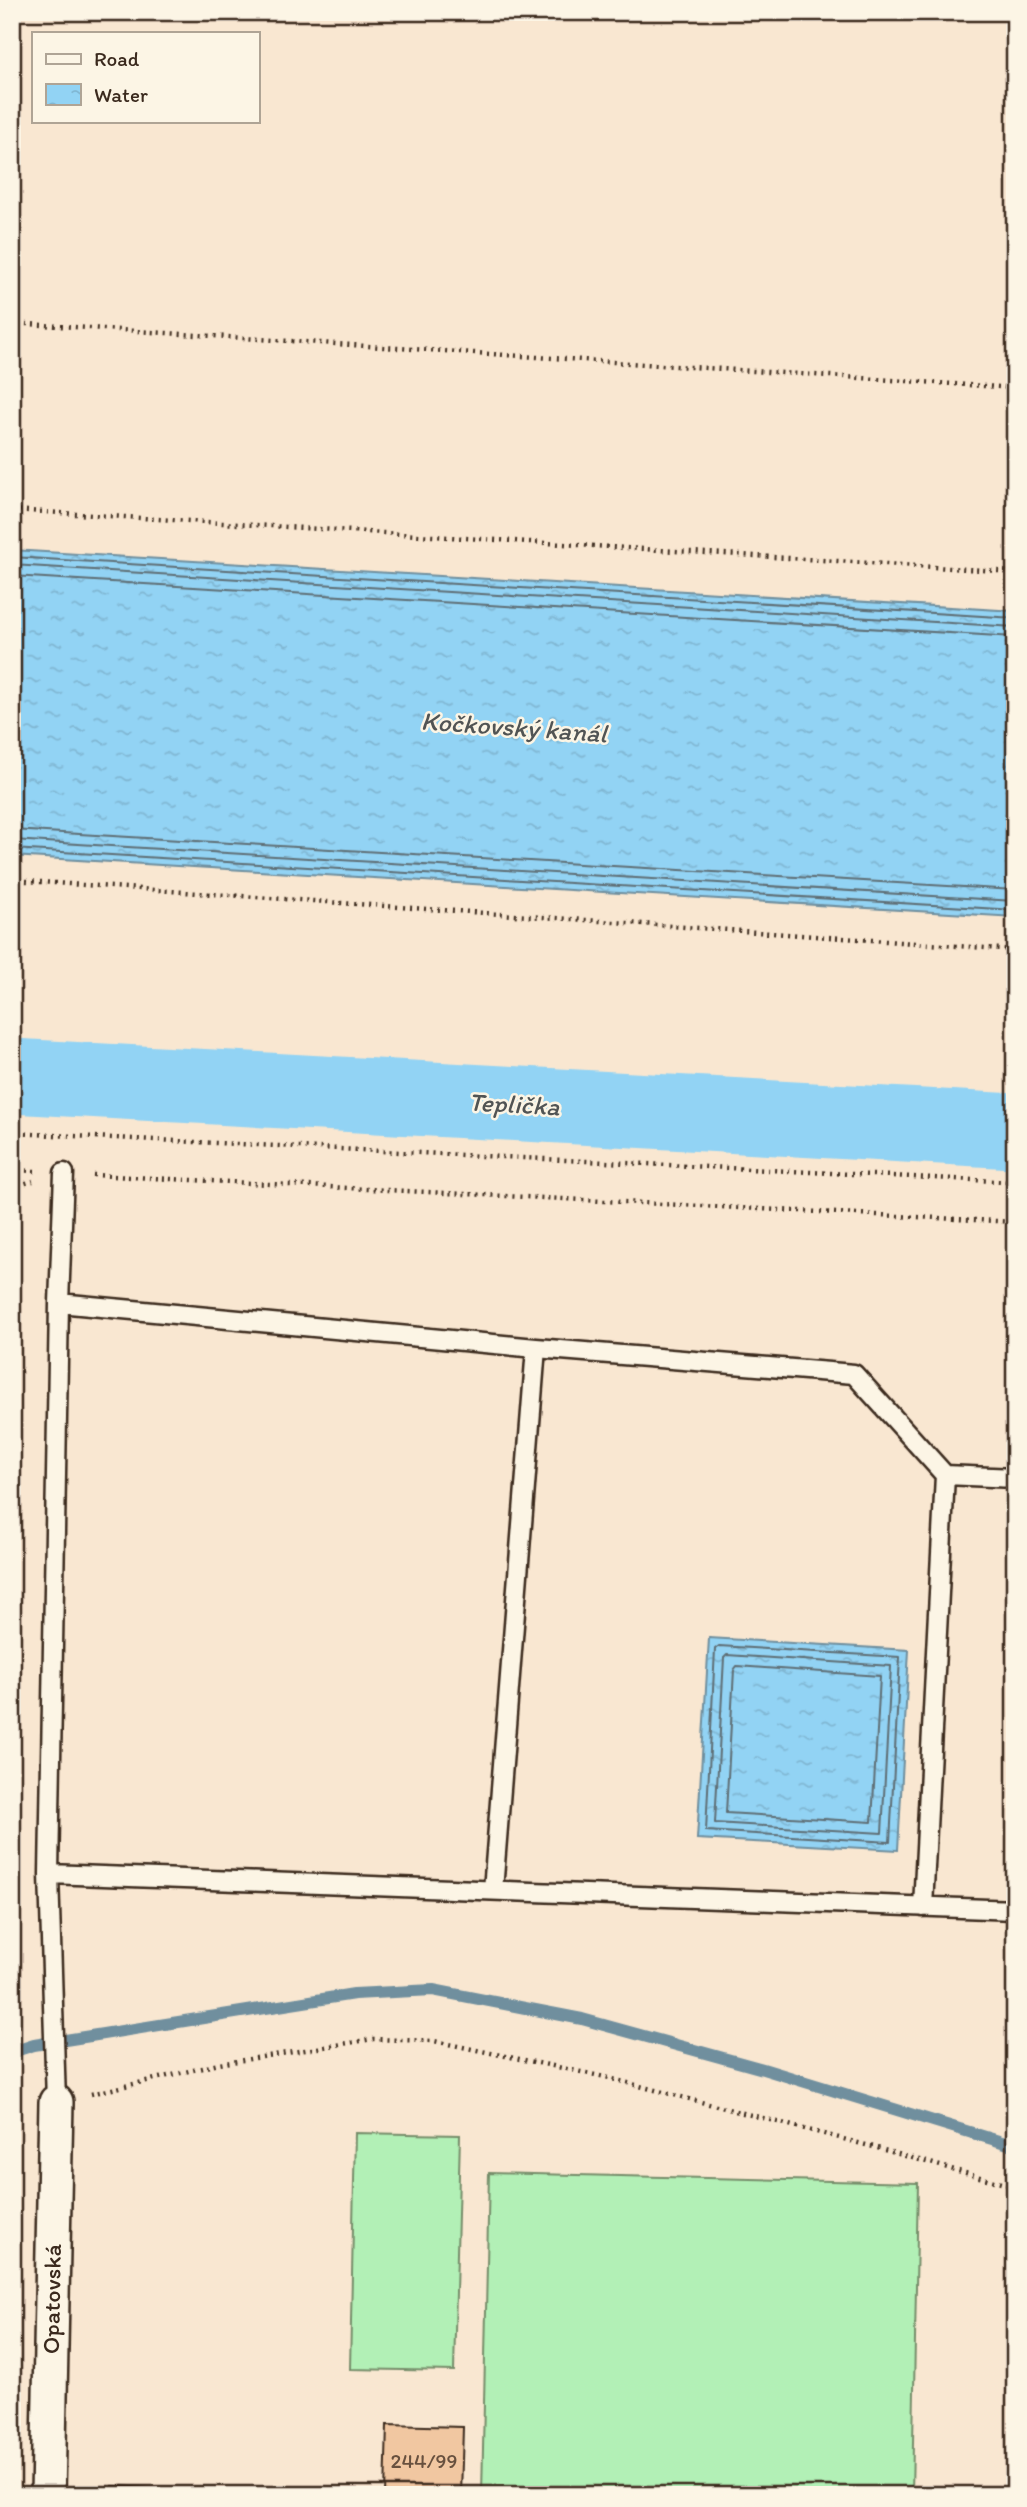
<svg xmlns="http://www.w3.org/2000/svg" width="1027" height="2507" viewBox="0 0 1027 2507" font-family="Itim,sans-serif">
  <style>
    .garden { fill: #b2f0b6; stroke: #768d6a; stroke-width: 2 }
    .water { fill: url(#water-ripples); stroke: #6f8f9e; stroke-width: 2 }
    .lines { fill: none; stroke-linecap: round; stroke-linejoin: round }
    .shore { stroke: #5e6e74; stroke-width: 2 }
    .stream { stroke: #6f8f9e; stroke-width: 12 }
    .river { stroke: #92d3f4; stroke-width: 75 }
    .building { fill: #f1c7a1; stroke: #3b2a1e; stroke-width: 2 }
    .service-casing { stroke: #3b2a1e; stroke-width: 23 }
    .minor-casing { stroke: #3b2a1e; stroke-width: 38 }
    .path { stroke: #3b2a1e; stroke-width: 4.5; stroke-dasharray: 2 5; stroke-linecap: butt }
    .service { stroke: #fcf5e5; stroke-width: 18 }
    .minor { stroke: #fcf5e5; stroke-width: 33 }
    .labels { text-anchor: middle; stroke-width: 5; stroke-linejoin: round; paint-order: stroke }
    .number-label { font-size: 21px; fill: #68513f }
    .street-label { font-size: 24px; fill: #3b2a1e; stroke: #fcf5e5 }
    .water-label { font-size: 26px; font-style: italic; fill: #515454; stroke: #fcf5e5 }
  </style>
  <defs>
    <pattern id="water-ripples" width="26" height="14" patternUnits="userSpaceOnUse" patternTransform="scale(1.75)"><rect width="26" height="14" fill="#92d3f4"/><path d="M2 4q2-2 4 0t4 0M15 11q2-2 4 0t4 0" fill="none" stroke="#7fb5d1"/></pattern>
  </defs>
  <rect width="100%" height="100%" fill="#f9e7d1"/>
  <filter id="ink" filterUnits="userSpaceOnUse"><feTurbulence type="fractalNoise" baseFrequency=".0143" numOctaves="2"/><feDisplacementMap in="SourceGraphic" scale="14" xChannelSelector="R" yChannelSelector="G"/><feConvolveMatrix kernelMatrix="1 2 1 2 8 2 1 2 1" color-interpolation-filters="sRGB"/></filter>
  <g filter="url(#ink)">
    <!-- garden -->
    <path class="garden" d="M355,2133l105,2 -6,236 -104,-2z
      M489,2173l429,10 -6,312h-430z"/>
    <!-- water -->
    <path class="water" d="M12,550l1003,61v306l-1003,-61z
      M709,1638l200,12 -11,200 -201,-11z"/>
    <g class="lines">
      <!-- shore -->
      <path class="shore" d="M12,557l1003,61
        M12,565l1003,62
        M12,576l1003,61
        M12,830l1003,60
        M12,840l1003,61
        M12,849l1003,61
        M719,1646l181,11 -10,185 -184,-11 9,-182z
        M727,1655l164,11 -9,167 -167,-10 9,-165z
        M737,1666l143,10 -8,146 -146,-9 8,-143z"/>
      <!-- stream -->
      <path class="stream" d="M12,2052l22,-7 320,-51 79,-4 149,29 181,50 252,77"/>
      <!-- river -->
      <path class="river" d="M12,1076l1003,55"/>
    </g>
    <!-- building -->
    <path class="building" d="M387,2425l76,2 -2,68h-76z
      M113,2486l74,4v5h-74z"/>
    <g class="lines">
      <!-- service casing -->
      <g class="service-casing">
        <path id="service" d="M59,1303l477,45 318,26 91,101 -22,432
          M945,1475l70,3
          M49,1874l966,36
          M493,1890l43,-542
          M56,2102l-7,-228 10,-571 5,-130"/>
      </g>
      <!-- minor casing -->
      <g class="minor-casing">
        <path id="minor" d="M48,2495l8,-393"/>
      </g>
      <!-- path -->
      <path class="path" d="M12,323l1003,65
        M12,510l1003,62
        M12,880l1003,70
        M12,1133l1003,49
        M12,1170l24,1
        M93,1175l922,47
        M12,1187l21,-6
        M12,2027l13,-2
        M91,2094l128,-30 154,-25 61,2 171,36 265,69 145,41"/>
      <!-- service -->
      <use href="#service" class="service"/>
      <!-- minor -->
      <use href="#minor" class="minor"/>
    </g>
  </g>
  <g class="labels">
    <!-- number labels -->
    <g class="number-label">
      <text x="424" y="2468">244/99</text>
    </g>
    <!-- street labels -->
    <g class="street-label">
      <text transform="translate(52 2299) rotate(-89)" y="8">Opatovská</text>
    </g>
    <!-- water labels -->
    <g class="water-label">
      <text transform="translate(514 727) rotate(4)" y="9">Kočkovský kanál</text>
      <text transform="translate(514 1104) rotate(3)" y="9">Teplička</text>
    </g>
  </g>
  <!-- margin -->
  <rect width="1027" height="2507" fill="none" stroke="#fcf5e5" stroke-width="42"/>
  <rect x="21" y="21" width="985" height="2465" fill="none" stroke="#3b2a1e" stroke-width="2.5" filter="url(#ink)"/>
  <!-- legend -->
  <rect x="32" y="32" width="228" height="91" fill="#fcf5e5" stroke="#afa495" stroke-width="2"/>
  <rect x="46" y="54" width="35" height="10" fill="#fcf5e5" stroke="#afa495" stroke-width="2"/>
  <text x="94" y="66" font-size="21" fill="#3b2a1e">Road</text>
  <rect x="46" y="84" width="35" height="21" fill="url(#water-ripples)" stroke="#afa495" stroke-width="2"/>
  <text x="94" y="102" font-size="21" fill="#3b2a1e">Water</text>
</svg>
